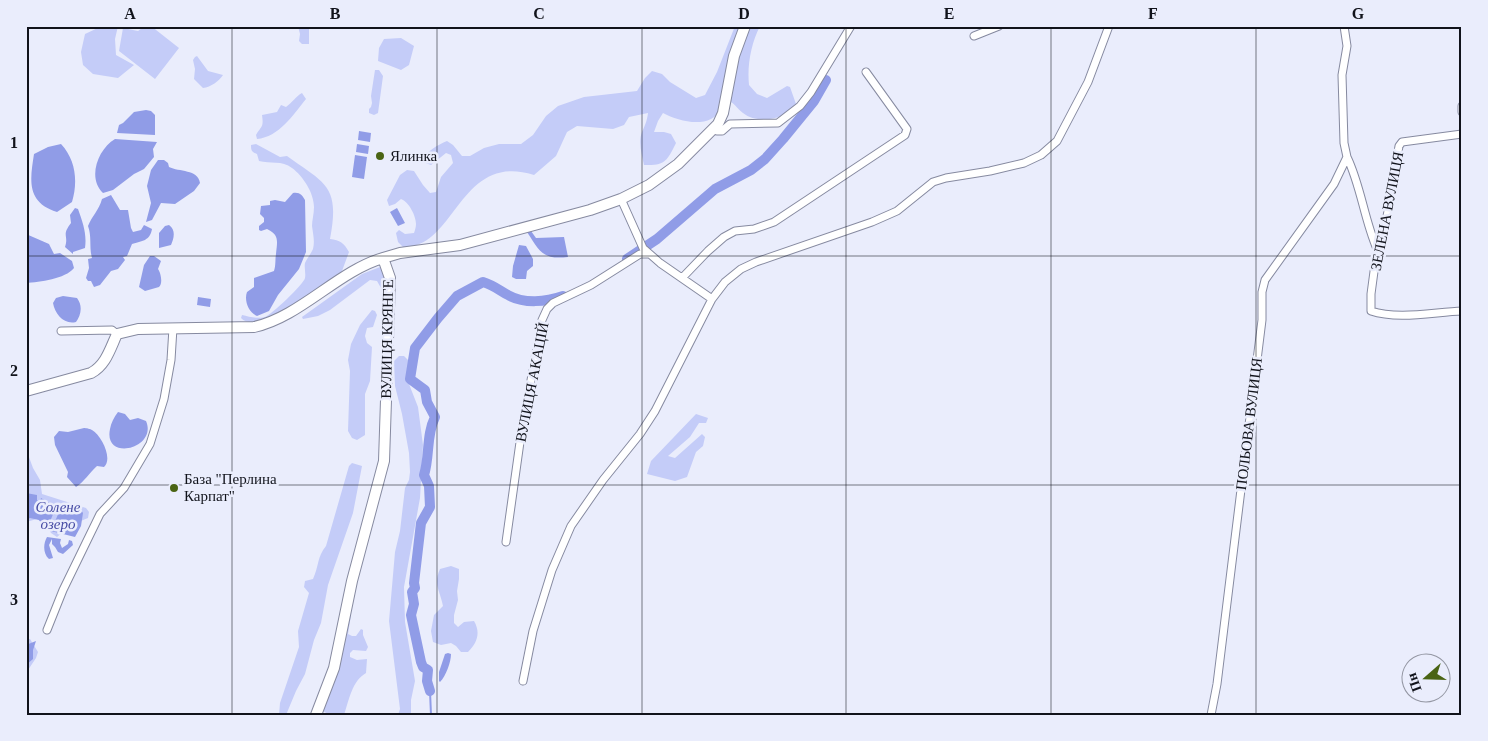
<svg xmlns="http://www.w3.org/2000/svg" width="1488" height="741" viewBox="0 0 1488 741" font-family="Georgia,serif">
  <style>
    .green { fill: #c4ccf8 }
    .water { fill: #909ce7 }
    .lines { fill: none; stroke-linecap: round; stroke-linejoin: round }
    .stream { stroke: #909ce7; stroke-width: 2 }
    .river { stroke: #909ce7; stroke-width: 10 }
    .street-casing { stroke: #868aa0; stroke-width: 9 }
    .secondary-casing { stroke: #868aa0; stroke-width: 12 }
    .street { stroke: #fff; stroke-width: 7 }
    .secondary { stroke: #fff; stroke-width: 10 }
    .grid { fill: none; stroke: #11131b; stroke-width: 1; stroke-opacity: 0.55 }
    .poi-dot { fill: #4a6414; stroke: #eaedfc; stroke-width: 2 }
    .labels { text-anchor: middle; stroke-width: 5; stroke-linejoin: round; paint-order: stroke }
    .poi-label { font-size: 15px; fill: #11131b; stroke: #eaedfc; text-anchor: start }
    .street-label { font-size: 15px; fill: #11131b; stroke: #eaedfc }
    .park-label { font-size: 15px; font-style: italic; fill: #464ba4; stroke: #eaedfc }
    .neatline { fill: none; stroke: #11131b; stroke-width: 2 }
    .grid-label { font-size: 16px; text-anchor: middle; font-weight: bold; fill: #11131b }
  </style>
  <rect width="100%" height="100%" fill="#eaedfc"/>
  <!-- green -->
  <path class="green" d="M102,26h16l-3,13 1,16 18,10 -16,13 -25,-4 -10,-9 -2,-13 4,-18z
    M145,26h6l28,22 -24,31 -36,-28 4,-23 15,3z
    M298,26h11v18h-7l-3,-3 1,-7z
    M735,26h25c-9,18 -13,39 -11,59l8,9 10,4 20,-12 3,1 6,17c-4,4 -10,10 -15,12 -12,5 -28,5 -38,-3 -7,-5 -9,-12 -18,-13 -3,7 -7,16 -14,19 -14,7 -35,1 -48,-6l-5,8 -4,11h10l7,2 5,9c-9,18 -11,23 -32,22 -2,-10 -6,-23 -2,-33 3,-7 5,-11 6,-19l-19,4 -5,8 -11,4 -36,-3 -10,6 -11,24 -22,19c-75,-24 -78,74 -131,72l-5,-5 -2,-9 3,-3 6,4 9,-1c1,-3 2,-6 2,-9 0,-8 -7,-22 -15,-25l-6,5 -6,2 -2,-6 13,-25 7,-5 7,1 9,14 7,8 6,-1 5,-15 12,-14 -2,-8 -5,-2 -15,12 -8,-3c2,-11 15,-17 24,-21l6,4 9,11h8l14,-8 15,-4h22l12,-9 13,-19 12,-10 26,-9 53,-6 8,-13 7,-7 10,3 8,8 26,16 9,-3 12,-23z
    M401,38l13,8 -5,19 -8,5 -23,-9 1,-13 5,-9z
    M197,56l11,15 15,4c-4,6 -12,12 -20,13l-9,-9 1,-10 -2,-9 2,-3z
    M375,70h4l4,6 -5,37 -4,2 -5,-2v-4l2,-2 1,-4 -1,-7z
    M302,93l4,6c-13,16 -27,38 -49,40l-1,-4c5,-9 8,-7 6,-20l15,-3 4,-7 5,2c6,-4 10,-11 16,-14z
    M256,144l24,13 7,-1c39,28 53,30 43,83 10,1 14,4 19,13l-7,19 -5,6c-17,11 -79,60 -96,41l1,-3c8,2 16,4 23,2 5,-1 39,-33 40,-39 1,-5 -1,-10 0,-15 2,-5 6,-9 8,-14 2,-8 0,-15 -1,-23 0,-6 2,-12 2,-19 0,-14 -11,-31 -22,-39 -10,-8 -22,-4 -33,-7l-2,-7c-5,-2 -6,-3 -6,-9z
    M380,267l5,4 1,13 -2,3 -3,1 -4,-7 -7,-1 -40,30 -12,6 -15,3 -1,-2 60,-43z
    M372,310l3,1 2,4 -4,12 -6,1 -2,8 2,7 5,4 -2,34 -5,13v41l-8,5 -5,-2 -4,-7 2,-60 -2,-11 3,-16 9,-19z
    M399,356h5l4,4 1,24 9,23 5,38 -3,53 -16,89 1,35 10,59 -4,19v15h-13l2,-6 -11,-88 6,-69 5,-21 5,-43 4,-8 1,-8 -1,-19 -7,-39 -7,-28 -1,-25z
    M696,414l12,4 -2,5h-7l-9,14 -22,19 7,2 27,-24 3,3 -2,9 -7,6 -9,25 -12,4 -28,-7 4,-13z
    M26,449l7,19 7,12 2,14 44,14 3,4 -1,6 -17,7 -14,12 -6,-4 -4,-7 -10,-7 -11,3z
    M352,463l10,3 -9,47 -25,72 -7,38 -7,17 -9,34 -9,17 -10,24h-7l1,-12 19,-56 -1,-16 11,-38 -5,-6 1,-6 8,-2c6,-13 4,-22 13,-33l23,-80z
    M451,566l8,3v10l-2,12 1,9 -4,15v8l4,4 6,-5 10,-1c7,12 3,22 -6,31h-7l-5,-6 -5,-3 -10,2 -8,-3 -2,-11 3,-16 9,-9c-3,-16 -10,-21 -3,-37z
    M348,613l3,2 -3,19 4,2h4l5,-7 2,1v5l5,12 -2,4 -13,-1 -3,3v4l7,3 10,-1 -1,14c-14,8 -17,27 -22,42h-14l-9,-5z
    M26,639h4l8,13 -2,6 -10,15z"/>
  <!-- water -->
  <path class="water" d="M146,110l5,1 4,4v20l-38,-2 2,-8 4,-2 11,-11z
    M359,131l12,2 -1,9 -12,-2z
    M115,139l42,3 -4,7 1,8 -10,12 -10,5 -21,16 -10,3c-16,-15 -5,-44 12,-54z
    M61,144c15,16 17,38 11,58l-15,10c-31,-10 -27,-32 -23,-58l14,-7z
    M357,144l12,2 -1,8 -12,-2z
    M355,155l12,2 -3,22 -12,-2z
    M158,160h6l4,3 1,4c10,5 29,2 31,16l-6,8 -19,13 -14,-1 -9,17 -6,2 5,-19 -4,-17 4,-16z
    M293,193c7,-1 9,2 12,7l1,52 -7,17 -21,26 -9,16 -12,5c-9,-4 -13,-16 -10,-24l7,-5v-9l20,-7c2,-6 1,-11 2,-17 1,-12 4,-19 -9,-25l-6,2 -2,-1v-4l5,-4v-4l-4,-4 1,-8 9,-1v-4l5,-1 10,2z
    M111,195l9,15h8l3,18 2,4 8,-2 3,-5 8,4c-2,12 -10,12 -20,15l-5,12 -4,1 2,3 -7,9 -7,2 -11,14 -6,2 -3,-6h-3l-2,-3 3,-10 -1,-9 4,-1c-3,-11 0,-21 -4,-32 4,-10 11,-16 14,-27z
    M75,208l3,1c5,14 9,25 7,39l-12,4v2l-8,-7c4,-12 -4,-11 6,-24l-1,-8z
    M397,208l8,15 -7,3 -8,-14z
    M169,225c7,5 5,13 2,20l-12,3v-15l6,-7z
    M531,231l5,7 28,-1 4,20c-25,3 -28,-5 -41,-25z
    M26,234l23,10 5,10 6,-1 12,8 2,7c-9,11 -34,14 -48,15z
    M519,245l7,1 7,13v7l-6,5 -1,8h-10l-4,-2 1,-11z
    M150,256h4l7,5 -3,8c3,4 5,15 1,18l-14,4 -6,-4 5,-22z
    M63,296l14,2c6,8 4,17 -1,24 -12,3 -21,-8 -23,-19l3,-5z
    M198,297l13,2 -1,8 -13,-2z
    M118,412l7,2 5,6 8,-2 8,3c12,28 -43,41 -36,8 1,-6 4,-12 8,-17z
    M84,428c2,0 7,1 8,2 10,6 21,29 12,37l-7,-1c-8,7 -12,15 -21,21l-9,-10 1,-5 -13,-27 -1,-8 5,-6 9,1z
    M26,493l11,2v5l2,2h1l1,-4 15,9 -7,17h-3l-2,3 -5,-7 -9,-2 -4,2z
    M62,508l19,2 2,3 -2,13 -6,11 -24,-6 8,-19z
    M47,537l14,2 -1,4 2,5 6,-4 1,-4 3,1 1,4 -10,9 -5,-2 -3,-5 -3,-3v-5l-3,6 4,13 -4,1c-6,-5 -6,-15 -2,-22z
    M36,641l-3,9v9l-7,6v-20z
    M448,653l3,1c0,8 -5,22 -11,28l-1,-1v-9l6,-18z"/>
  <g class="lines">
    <!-- stream -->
    <path class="stream" d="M430,691l1,24"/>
    <!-- river -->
    <path class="river" d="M627,259l30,-20 58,-50 36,-19 14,-11 18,-20 31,-38 12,-21
      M430,691l-3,-10 1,-11 -5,-3 -2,-5 -10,-47 3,-11 -2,-12 3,-4 -1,-5 7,-60 9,-16 -1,-21 -5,-11c6,-19 2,-40 11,-58l-8,-15 -2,-12 -15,-11 5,-31 23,-30 19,-22 26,-14c10,3 16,8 25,13 16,9 38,7 55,1"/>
    <!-- street casing -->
    <g class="street-casing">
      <path id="street" d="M974,36l25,-10
        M1462,106v6
        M714,128l3,3h5l8,-7 48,-1 22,-17 11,-14 40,-66
        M1462,134l-60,8 -3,4 -15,88 -7,15 -6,45v17c27,9 63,1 91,0
        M1347,157c14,29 17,62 30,92
        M621,199l22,49 17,15 52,36
        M682,278l26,-27 16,-14 11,-6 19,-2 20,-7 131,-87 2,-6 -41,-57
        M61,331l51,-1 5,4
        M506,542l15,-107 21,-115 5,-11 6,-6 38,-18 49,-31h9
        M47,630l16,-40 37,-76 24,-26 26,-44 14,-45 7,-39 2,-32
        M523,681l10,-50 19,-61 19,-44 32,-46 37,-46 15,-23 57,-112 13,-17 16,-13 15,-7 116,-40 25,-11 36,-29 13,-4 44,-7 34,-8 17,-8 16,-14 31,-59 21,-56
        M1211,715l6,-31 41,-332 4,-32v-28l3,-12 69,-96 13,-27 -3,-14 -2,-68 5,-29 -3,-20"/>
    </g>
    <!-- secondary casing -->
    <g class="secondary-casing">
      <path id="secondary" d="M26,391l65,-18c15,-8 19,-24 26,-39l21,-5 116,-2c46,-10 84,-56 129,-69
        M316,715l18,-47 18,-87 32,-120 6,-183 -7,-20 17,-5 60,-8 130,-35 31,-11 28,-14 29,-21 40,-40 5,-11 11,-57 11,-30"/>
    </g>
    <!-- street -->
    <use href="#street" class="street"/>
    <!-- secondary -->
    <use href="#secondary" class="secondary"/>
  </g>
  <!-- grid -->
  <path class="grid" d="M232,26v689M437,26v689M642,26v689M846,26v689M1051,26v689M1256,26v689M26,256h1436M26,485h1436"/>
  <!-- markers -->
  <g class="poi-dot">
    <circle cx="380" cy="156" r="5"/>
    <circle cx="174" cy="488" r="5"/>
  </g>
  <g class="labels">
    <!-- poi labels -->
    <g class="poi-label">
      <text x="390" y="161">Ялинка</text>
      <text x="184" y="484">База "Перлина<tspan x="184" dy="17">Карпат"</tspan></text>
    </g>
    <!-- street labels -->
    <g class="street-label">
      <text transform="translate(1387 211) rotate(-79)" y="5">ЗЕЛЕНА ВУЛИЦЯ</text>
      <text transform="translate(387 339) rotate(-89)" y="5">ВУЛИЦЯ КРЯНГЕ</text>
      <text transform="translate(532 382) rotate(-79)" y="5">ВУЛИЦЯ АКАЦІЙ</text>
      <text transform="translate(1249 424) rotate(-83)" y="5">ПОЛЬОВА ВУЛИЦЯ</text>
    </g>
    <!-- park labels -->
    <g class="park-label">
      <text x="58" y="512">Солене<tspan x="58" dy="17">озеро</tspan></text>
    </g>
  </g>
  <!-- border -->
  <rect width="1488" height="741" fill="none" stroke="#eaedfc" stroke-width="55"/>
  <!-- north arrow -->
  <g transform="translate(1426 678) rotate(250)"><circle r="24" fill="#eaedfc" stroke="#9396a2"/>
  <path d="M0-4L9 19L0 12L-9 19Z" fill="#4a6414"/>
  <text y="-8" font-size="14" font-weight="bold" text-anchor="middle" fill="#11131b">Пн</text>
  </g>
  <rect x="28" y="28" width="1432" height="686" class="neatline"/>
  <g class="grid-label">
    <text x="130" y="19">A</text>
    <text x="335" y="19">B</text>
    <text x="539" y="19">C</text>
    <text x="744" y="19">D</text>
    <text x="949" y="19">E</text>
    <text x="1153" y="19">F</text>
    <text x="1358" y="19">G</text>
    <text x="14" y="148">1</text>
    <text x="14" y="376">2</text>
    <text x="14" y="605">3</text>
  </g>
</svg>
